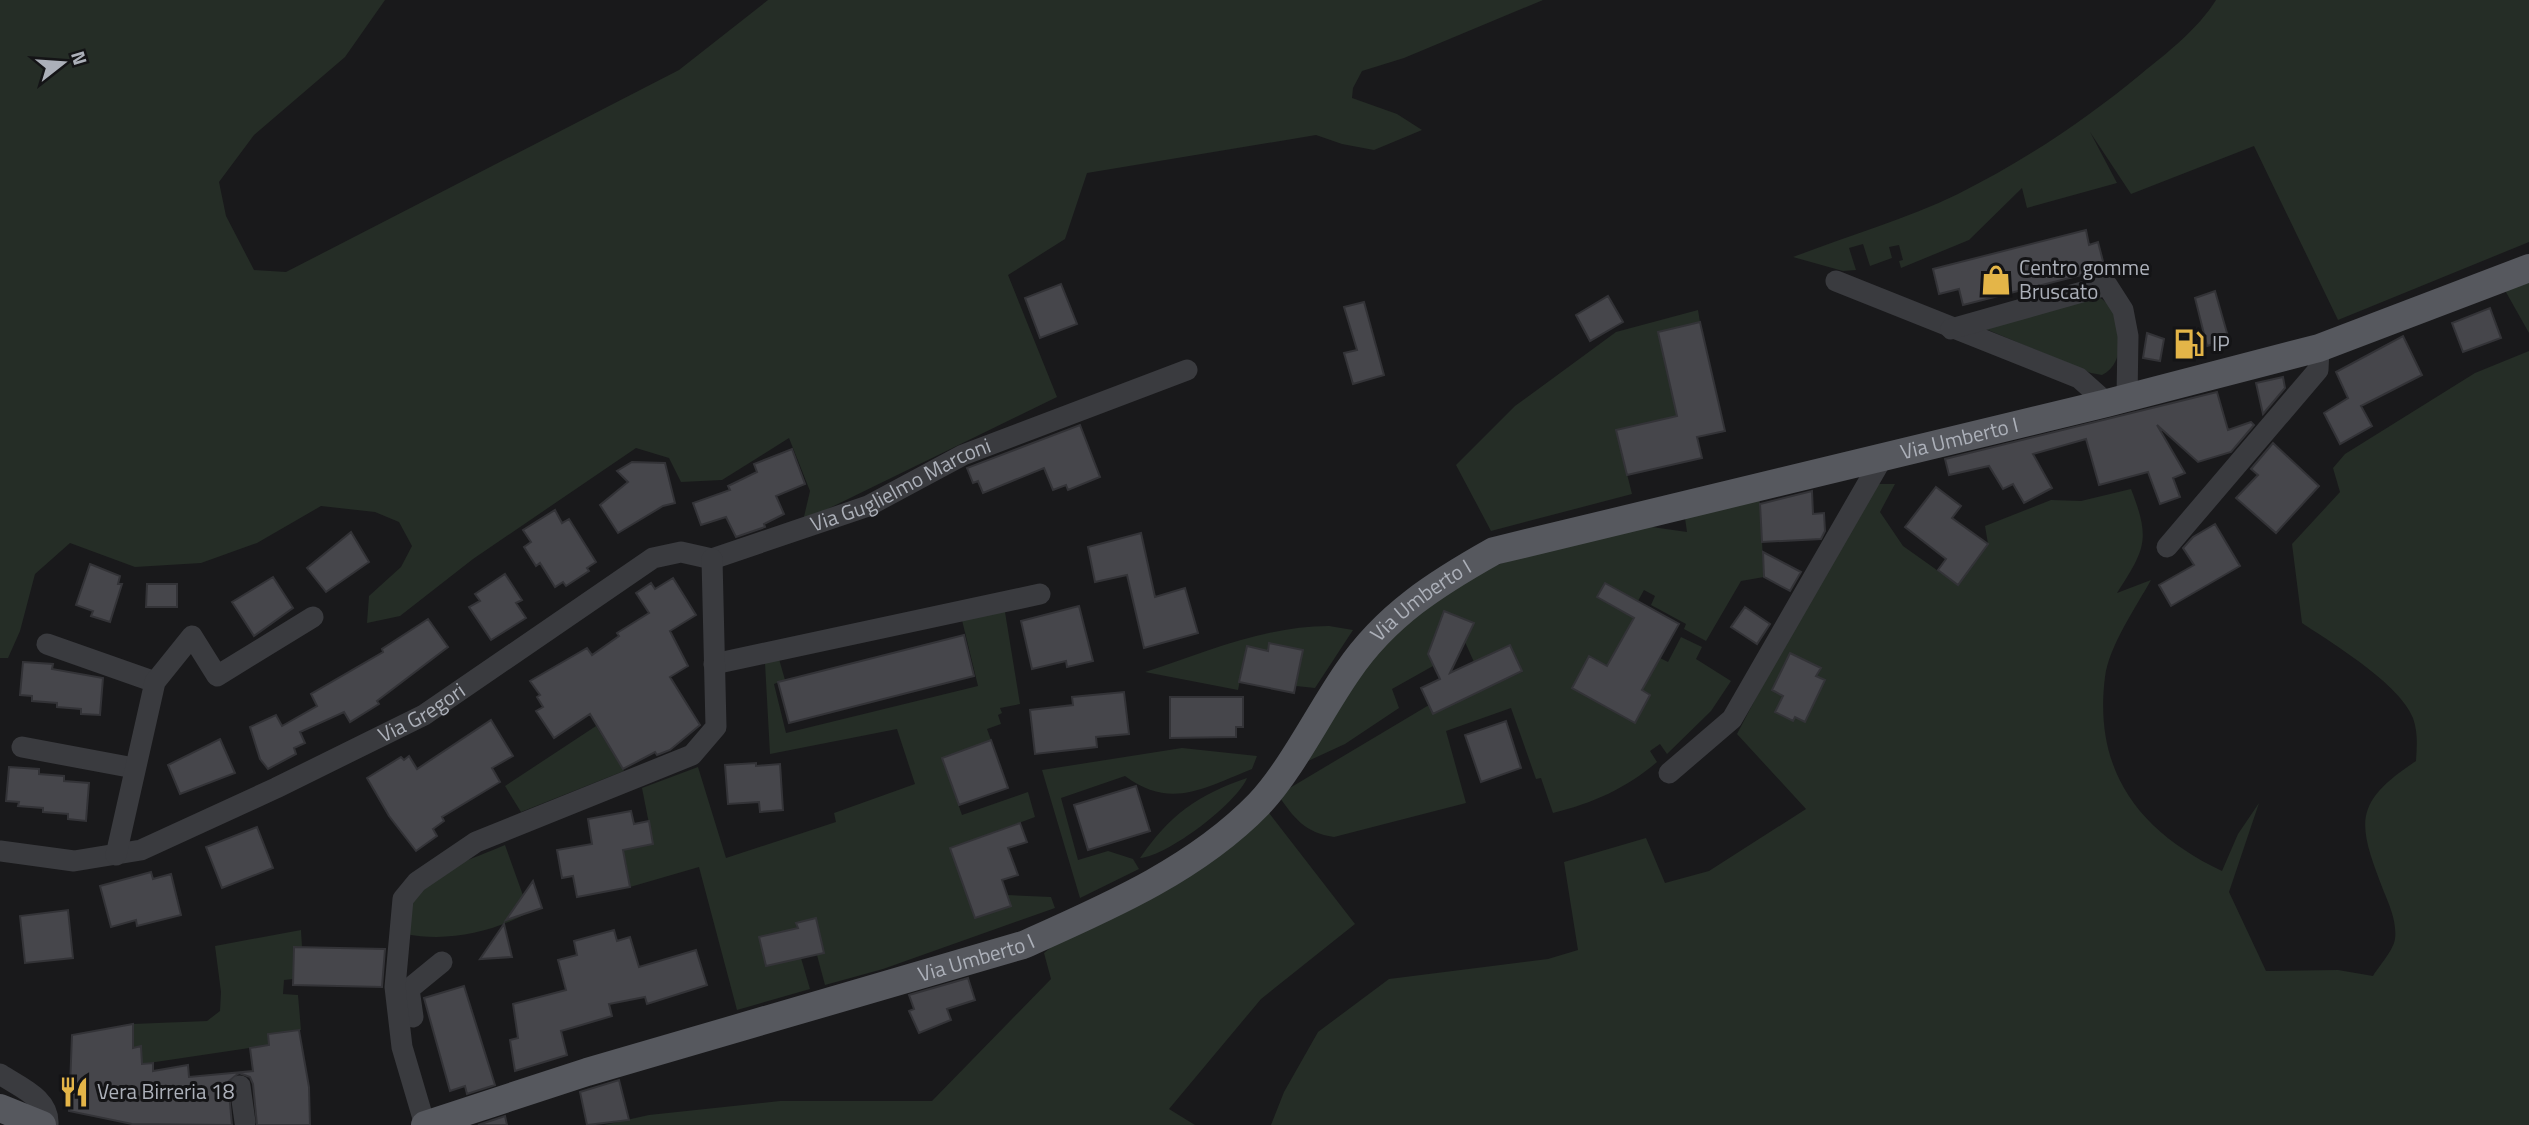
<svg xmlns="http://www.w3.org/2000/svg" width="2529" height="1125" viewBox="0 0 2529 1125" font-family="'Titillium Web',sans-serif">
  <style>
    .green { fill: #252d26 }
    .building { fill: #46464b; stroke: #333337; stroke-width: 2 }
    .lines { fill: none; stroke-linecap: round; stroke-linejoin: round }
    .minor { stroke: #3a3b3f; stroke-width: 21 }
    .major { stroke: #56585e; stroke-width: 28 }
    .labels { text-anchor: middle; stroke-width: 6; stroke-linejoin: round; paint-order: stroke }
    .poi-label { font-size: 21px; fill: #acb0b9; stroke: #141416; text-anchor: start }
    .street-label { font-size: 21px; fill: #acb0b9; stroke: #141416 }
  </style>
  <rect width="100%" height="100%" fill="#19191b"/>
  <!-- green -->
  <path class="green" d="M0,0h385l-40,57 -91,78 -35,47 7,34 28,54 32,2 393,-202 89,-70h775l-139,58 -42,13 -9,17 -1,10 45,16 25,16 -48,20 -32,-6 -26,-9 -229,38 -22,66 -57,36 49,122 -254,124 7,-30 -21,-53 -67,42 -41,2 -12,-24 -33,-10 -163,111 -73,57 -33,7 2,-27 32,-29 11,-21 -13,-24 -24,-10 -54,-6 -64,37 -56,20 -66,4 -65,-24 -35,31 -15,57 -12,27h-8z
    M2216,0h313v242l-191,78 -84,-174 -123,48 -41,-62 27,51 -90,25 -5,-20 -53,52 -68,28 -2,-7 4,-1 -4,-15 -10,2 3,11 -22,8 -7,-22 -14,4 7,22 -13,1 -50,-14c55,-21 113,-38 165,-63 66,-33 126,-73 183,-120 27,-22 56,-44 75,-74z
    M2529,275v58l-27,-48z
    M2098,297c26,11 31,66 4,78l-11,-2 -110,-46z
    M1698,310l2,12 -42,10 19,84 -61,14 16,64 -141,37 -35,-66 59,-59 101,-74z
    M2529,351v774h-1258l13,-33 34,-60 71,-53 159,-20 30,-9 -14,-88 82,-24 19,45 44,-12 97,-62 -69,-75 53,-101 88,-149h17l-15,28 23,34 55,39 30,-41 -3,-18 66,-26 30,1 50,-12c20,51 14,60 -14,104l34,-13c-15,27 -42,66 -46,97 -12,95 35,155 117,194l16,-37 21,-31 -30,89 37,79 72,-1 35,6c6,-10 20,-25 22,-37 2,-16 -5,-33 -11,-47 -26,-68 -33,-88 32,-131 1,-15 2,-29 -3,-43 -13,-34 -81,-75 -111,-95l-10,-79 48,-52 -7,-24 12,-14 130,-81z
    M1759,488l5,89 -23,4 -35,60 -22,-12 2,-5 -35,-19 4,-9 -11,-6 -6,11 -9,-4 5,21 -19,34 -4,16 -22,-12 -17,32 63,35 15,-28 -8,-5 18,-32 8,4 13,-25 21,10 -6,12 35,22 -20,30 -44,43 -7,-10 -10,7 7,11c-32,27 -64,41 -104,51l-12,-35 -5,1 -25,-71 -65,23 20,72 -132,34c-29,-4 -40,-19 -56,-42l151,-90 5,8 88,-41 -13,-27 -35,17 -9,-20 9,-19 -30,-12 -16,43 5,12 -41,23 7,19 -54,36 -50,23 75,-112 87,-78 174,-53 56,8 -4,-28z
    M1004,606l16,98 -20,4 2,5 -4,2 3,9 -14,5 4,11 -49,18 20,57 66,-23 7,25 -85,31 25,70 36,-12 -4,-11 44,2 4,11 -172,61 -58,16 -8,-30 7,-2 -9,-35 -18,5 1,5 -39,10 7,28 35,-8 9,31 -73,21 -38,-143 -69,20 -4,-25 -11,-11 38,-7 -11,-56 56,-21 28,91 110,-36 -2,-9 81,-29 -18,-55 -127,25 -5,-91 14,-4 6,21 -11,4 12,49 192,-47 -17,-70z
    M1329,626l24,4 -38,58 -19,-2 7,-36 -33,-7 -2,8 -21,-4 -9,43 -93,-18c61,-20 120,-46 184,-46z
    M596,726l28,45 -103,41 -16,-26z
    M1182,748l75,8 -5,13c-48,19 -81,41 -127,7l-64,22 17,62 30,-9 25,8 6,10 -59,29 -38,-128z
    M1247,778c-10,25 -79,78 -107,80 30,-43 57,-63 107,-80z
    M1269,813l86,111 -94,75 -92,110 26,16h-591l45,-10 131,-14h152l119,-122 -7,-26 30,-25z
    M505,845l24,67c-38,21 -81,30 -124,22 2,-10 2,-23 6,-33 12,-28 67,-44 94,-56z
    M301,930l1,17h-8l-1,32 -9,1 -1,14 15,1 3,35 -32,4v11l-127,19 -1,-17 -8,1v-24l74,-3 13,-10 1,-19 -6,-46z"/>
  <!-- building -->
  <path class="building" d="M2086,230l3,15 9,-3 7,27 -142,36 -4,-16 -20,5 -6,-25z
    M1061,284l16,40 -37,14 -15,-40z
    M2215,291l14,49 -22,6 -12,-48z
    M1608,296l15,26 -33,19 -14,-26z
    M1364,302l20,73 -31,9 -9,-31 13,-3 -13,-43z
    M2490,308l11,30 -38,14 -11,-29z
    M1700,322l25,109 -28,6 5,21 -75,17 -11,-45 61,-14 -19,-84z
    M2147,333l17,6 -4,22 -17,-3z
    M2403,336l19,39 -61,31 11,20 -32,18 -16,-31 24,-15 -12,-26z
    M2283,377l2,11 -22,26 -7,-31z
    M2217,392l11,38 23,-8 3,3 -23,27 -33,10 -41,-37 28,48 -12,5 7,19 -20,7 -12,-32 -49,13 -13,-46 -53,15 19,34 -28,15 -11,-19 -10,5 -14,-23 -40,9 -4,-16z
    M1080,425l20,52 -32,13 -2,-5 -13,5 -9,-22 -61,25 -5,-12 -5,2 -6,-15z
    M2273,443l46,43 -43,47 -40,-35 22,-23 -7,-6z
    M792,449l13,35 -29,12 8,18 -20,10 1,3 -29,10 -10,-20 -25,8 -8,-22 37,-13 -2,-4 29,-14 -3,-8z
    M632,462l33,1 10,40 -12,3 -45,27 -18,-28 28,-23 -11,-11z
    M1936,487l25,19 -9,12 36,26 -30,41 -20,-15 8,-11 -41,-32z
    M1812,491l1,23 11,-1 1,18 -4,8 -59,3 -2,-38z
    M555,510l7,13 7,-4 27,43 -9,6 2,3 -23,15 -3,-4 -8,5 -15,-24 -4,3 -12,-19 7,-5 -8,-12z
    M2215,524l25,42 -69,40 -12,-21 35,-20 -11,-17 10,-11z
    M351,532l18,30 -43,30 -19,-24z
    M1141,533l14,64 30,-9 13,45 -54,15 -17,-73 -32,7 -7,-35z
    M1763,552l38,20 -11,19 -26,-14z
    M90,564l30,12 -2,8h4l-12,38 -19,-6 2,-5 -17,-6z
    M505,574l17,26 -6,3 10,15 -35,22 -22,-33 11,-6 -5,-7z
    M273,577l20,31 -39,28 -22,-34z
    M673,578l23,37 -26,16 18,35 -18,11 30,48 -30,25 -13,5 -2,-3 -32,17 -33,-55 -36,24 -18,-27 7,-4 -6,-10 3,-2 -10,-14 57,-33 5,7 27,-19 -2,-3 32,-20 -13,-20 15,-10 4,6z
    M1605,583l74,41 -37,66 8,5 -15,28 -63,-35 17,-32 18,10 27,-48 -37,-21z
    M147,584h30v23h-31z
    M1079,606l14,55 -26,6 -1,-6 -34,8 -11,-48z
    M1745,607l25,17 -13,20 -26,-17z
    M1444,611l30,12 -24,50 60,-28 12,26 -89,43 -12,-26 19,-9 -12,-25z
    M428,619l20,28 -71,54 2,3 -29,18 -6,-10 -44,20 5,11 -11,5 2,6 -28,15 -8,-10 -10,-32 26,-12 6,11 35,-20 -6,-12 72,-42 -1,-3z
    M964,635l10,41 -185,47 -11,-41z
    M1269,643l34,7 -9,43 -55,-11 8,-36 21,5z
    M1790,653l31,15 -5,8 9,4 -20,42 -10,-5 -2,4 -18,-9 8,-16 -11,-6z
    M23,662l30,2 -1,5 51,9 -3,37 -19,-1v-5l-24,-2v-4l-25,-2v-5l-12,-1z
    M1124,692l5,42 -33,3 1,10 -62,7 -5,-44 43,-5 -1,-8z
    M1170,697h73v30h-7v10l-66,1z
    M491,720l22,36 -21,12 8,14 -58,35 2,4 -11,8 4,7 -21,15 -27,-35 -22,-38 34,-21 3,3 5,-4 8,13z
    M1506,721l15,47 -40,14 -16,-47z
    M220,739l15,34 -55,21 -12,-29z
    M991,740l17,48 -49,17 -17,-47z
    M756,763v3l24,-2 3,46 -23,2 -1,-10 -31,2 -3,-39z
    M9,767l30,2v5l25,2v5l25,2 -3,38 -18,-2v-5l-25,-2v-4l-25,-2 1,-4 -13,-1z
    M1136,786l14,45 -62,19 -14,-45z
    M631,811l3,13 15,-3 4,23 -30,6 7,37 -53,10 -4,-21 -11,2 -5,-28 35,-6 -4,-25z
    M1020,823l7,19 -19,6 10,27 -16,5 9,26 -36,12 -25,-70z
    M257,827l16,41 -51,20 -16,-41z
    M151,872l2,7 18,-5 10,41 -44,11 -1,-6 -25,7 -11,-41z
    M533,881l9,27 -36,12z
    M68,910l5,48 -48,5 -5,-47z
    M816,918l8,35 -58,13 -7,-29 39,-9 -2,-5z
    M504,924l8,33 -32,2z
    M614,930l3,11 13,-4 9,30 57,-17 11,35 -60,19 -2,-7 -36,7 3,12 -51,15 6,24 -52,16 -5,-31 8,-2 -5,-34 53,-14 -8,-30 19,-5 -3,-14z
    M294,947l91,2 -3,38 -89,-2z
    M968,978l7,22 -28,9 4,11 -32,13 -10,-22 5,-2 -5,-14z
    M464,986l31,99 -28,9 -2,-8 -15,5 -26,-93z
    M133,1024v24l8,-2 1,18 11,-1v8l35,-6 1,12 64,-6 -3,-23 19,-3 -1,-11 31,-4 10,57 1,38h-53l-4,-41 -3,-7 -11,-4 -11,9 4,43 -100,-1 -63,-13 3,-76z
    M619,1080l10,40 -42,5 -7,-33z
    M505,1116l2,9h-29z"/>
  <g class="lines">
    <!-- minor -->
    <g class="minor">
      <path d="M1836,281l243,97 28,25"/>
      <path d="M1951,329l156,-44 16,25 5,26 -1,62"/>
      <path d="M2167,547l151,-177 1,-22"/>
      <path id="s1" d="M712,559l156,-53 95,-51 224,-85"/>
      <path d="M47,644l108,38"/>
      <path d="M714,664l326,-70"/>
      <path d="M22,747l112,21"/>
      <path d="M1669,773l63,-54 152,-264"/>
      <path id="s2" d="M0,851l74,10 67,-11 135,-62 148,-73 229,-157 28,-6 31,7"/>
      <path d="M116,855l39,-173 37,-46 25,40 96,-59"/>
      <path d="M413,1017l-4,-28 33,-27"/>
      <path d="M0,1074c19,13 50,24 48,51"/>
      <path d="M240,1086l5,36"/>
      <path d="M425,1125l-23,-78 -7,-60 8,-88 14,-17 59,-40 216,-87 24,-28 -4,-168"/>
    </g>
    <!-- major -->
    <g class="major">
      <path d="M0,1108l42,17"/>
      <path id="s3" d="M425,1125l162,-53 436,-127c83,-37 172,-75 236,-141 33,-35 61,-93 89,-133 38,-56 89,-88 146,-120l613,-148 212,-55 210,-80"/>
    </g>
  </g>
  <!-- icons -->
  <defs>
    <g id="shop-bare" transform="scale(2.415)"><path d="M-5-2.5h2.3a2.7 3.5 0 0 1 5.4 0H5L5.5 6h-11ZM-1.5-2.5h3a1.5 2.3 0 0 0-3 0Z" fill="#e4b548" stroke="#141416" stroke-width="2.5" paint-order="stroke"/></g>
    <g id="fuel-bare" transform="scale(2.415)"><path d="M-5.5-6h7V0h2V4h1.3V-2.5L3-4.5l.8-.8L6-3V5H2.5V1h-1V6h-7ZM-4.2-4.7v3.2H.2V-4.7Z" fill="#e4b548" stroke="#141416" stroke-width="2.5" paint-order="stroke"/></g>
    <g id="restaurant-bare" transform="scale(2.415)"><path d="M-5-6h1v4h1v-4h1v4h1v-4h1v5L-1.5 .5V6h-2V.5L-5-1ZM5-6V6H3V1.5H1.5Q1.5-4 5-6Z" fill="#e4b548" stroke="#141416" stroke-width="2.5" paint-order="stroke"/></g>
  </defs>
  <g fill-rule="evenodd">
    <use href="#shop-bare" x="1996" y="280"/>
    <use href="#fuel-bare" x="2189" y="344"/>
    <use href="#restaurant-bare" x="74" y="1092"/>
  </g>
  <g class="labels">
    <!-- poi labels -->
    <g class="poi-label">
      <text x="2019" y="275">Centro gomme<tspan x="2019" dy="24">Bruscato</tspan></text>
      <text x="2212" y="351">IP</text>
      <text x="97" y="1099">Vera Birreria 18</text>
    </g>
    <!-- street labels -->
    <g class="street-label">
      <text dy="7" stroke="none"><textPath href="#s3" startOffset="1731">Via Umberto I</textPath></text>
      <text dy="7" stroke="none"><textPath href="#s1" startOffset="203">Via Guglielmo Marconi</textPath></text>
      <text dy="7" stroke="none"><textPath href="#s3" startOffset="1164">Via Umberto I</textPath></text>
      <text dy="7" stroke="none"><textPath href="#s2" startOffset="455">Via Gregori</textPath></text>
      <text dy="7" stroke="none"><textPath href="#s3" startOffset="576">Via Umberto I</textPath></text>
    </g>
  </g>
  <!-- north arrow -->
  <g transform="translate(63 63) rotate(73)" stroke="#141416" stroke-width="5" paint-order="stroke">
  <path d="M0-5L12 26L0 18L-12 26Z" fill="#acb0b9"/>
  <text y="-10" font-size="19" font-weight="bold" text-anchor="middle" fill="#acb0b9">N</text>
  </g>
</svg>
